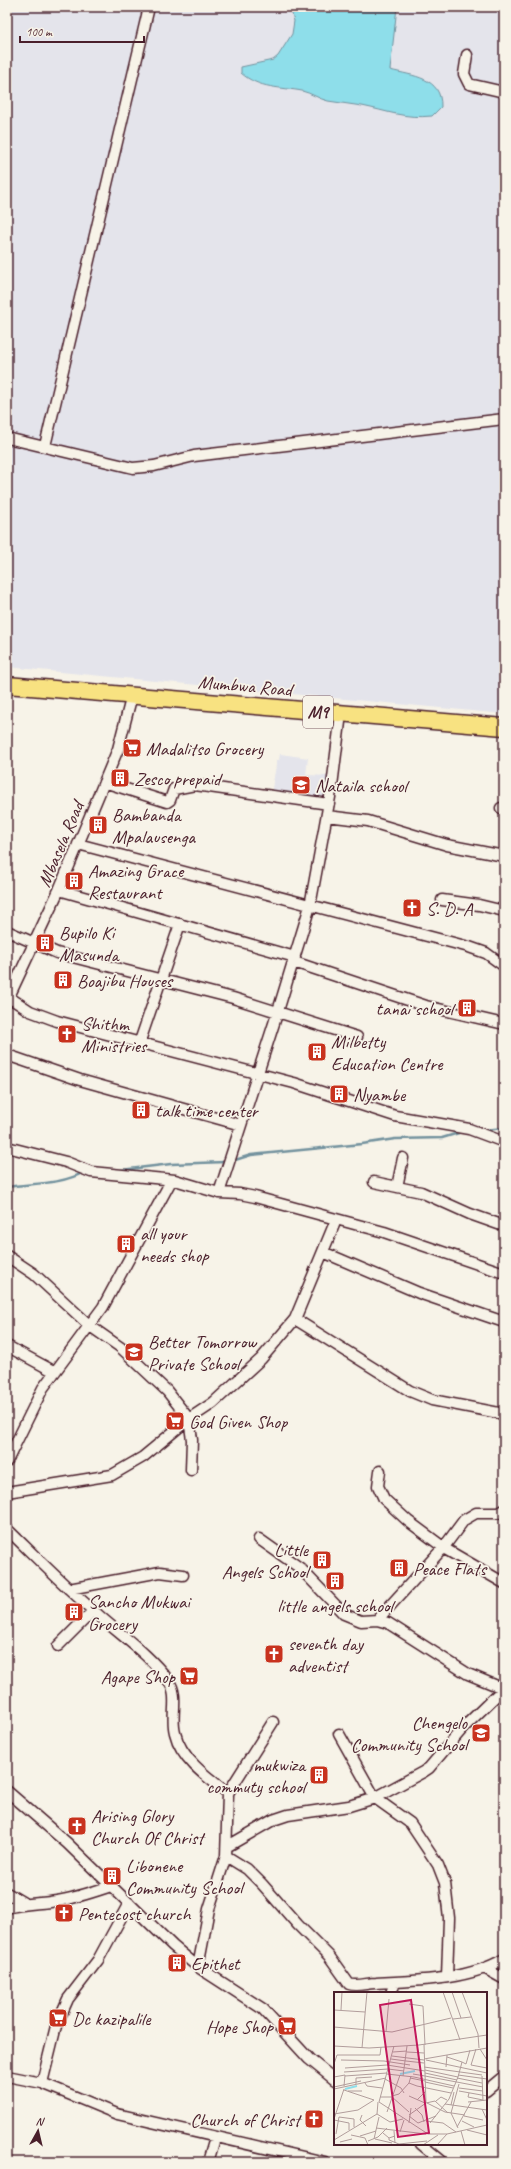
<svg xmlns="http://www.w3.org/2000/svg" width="511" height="2169" viewBox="0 0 511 2169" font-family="Caveat,sans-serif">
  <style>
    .built { fill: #e4e4eb }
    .water { fill: #8edeea; stroke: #73929e }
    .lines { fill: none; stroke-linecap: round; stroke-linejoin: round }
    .stream { stroke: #73929e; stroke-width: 2.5 }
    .minor-casing { stroke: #4a1f2b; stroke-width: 13 }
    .primary-casing { stroke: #4a1f2b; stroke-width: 19 }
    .minor { stroke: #f7f3e8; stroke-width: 10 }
    .primary { stroke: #f8e281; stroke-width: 16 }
    .labels { text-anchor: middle; stroke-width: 3.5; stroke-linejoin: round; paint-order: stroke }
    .shield { fill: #f7f3e8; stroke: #7e5f64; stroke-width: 1 }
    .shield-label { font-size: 18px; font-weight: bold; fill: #4a1f2b }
    .street-label { font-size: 19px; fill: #4a1f2b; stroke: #f7f3e8 }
    .poi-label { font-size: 19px; fill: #4a1f2b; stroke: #f7f3e8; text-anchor: start }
    .inset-river { fill: none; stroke: #8edeea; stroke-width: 2 }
    .inset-road { fill: none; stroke: #b29e9c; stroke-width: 1 }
    .view { fill: #c2185b; fill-opacity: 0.15; stroke: #c2185b; stroke-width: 2 }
    .inset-edge { fill: none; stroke: #4a1f2b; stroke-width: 2 }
  </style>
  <rect width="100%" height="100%" fill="#f7f3e8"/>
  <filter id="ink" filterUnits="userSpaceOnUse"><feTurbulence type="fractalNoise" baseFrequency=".025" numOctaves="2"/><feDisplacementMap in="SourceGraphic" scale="8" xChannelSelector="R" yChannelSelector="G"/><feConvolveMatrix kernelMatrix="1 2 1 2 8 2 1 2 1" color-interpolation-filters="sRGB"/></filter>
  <g filter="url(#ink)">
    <!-- built -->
    <path class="built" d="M7,7h497v707l-497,-47z
      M280,754l28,4 -2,17 24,1 -3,26 -56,-8 6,-34h2z"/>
    <!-- water -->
    <path class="water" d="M290,7h107l-7,63c23,6 52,7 51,37l-9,9c-27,3 -45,-5 -70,-10 -11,-2 -23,-3 -34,-5 -9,-2 -17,-8 -26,-10 -21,-4 -43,-2 -61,-18v-6l32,-7 5,-4 14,-22 2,-13z"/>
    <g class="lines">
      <!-- stream -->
      <path class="stream" d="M485,1130l19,-2
        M232,1161l19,-6 111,-11 33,-5 47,-1 20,-6
        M121,1170l50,-6 54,-2
        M7,1187c25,-4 54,-2 77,-15"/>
      <!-- minor casing -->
      <g class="minor-casing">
        <path id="minor" d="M467,55l-3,19 5,10 35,8
          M7,438l126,30 21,-2 40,-10 310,-37
          M45,446l104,-439
          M104,782l63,20 3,-2 4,-11 21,-4 134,19
          M501,808l3,1
          M327,816l41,5 79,24 57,11
          M78,844l391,103 17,6 18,13
          M59,890l236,67
          M442,900l37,5 25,6
          M7,931l50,22 176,45 124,39
          M294,962l132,44 78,18
          M7,996l23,15 27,10 237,62 101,33 74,13 35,13
          M7,1001l52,-111 59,-141 14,-54
          M139,1044l41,-120
          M7,1055l73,25 161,45
          M7,1147l59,15 25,10 84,8 44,13 21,1 15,3 129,35 120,41
          M374,1182l47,10 49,22 34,12
          M397,1187l6,-29
          M219,1193l59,-182 32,-105 22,-120 8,-64
          M336,1220l-41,99 115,72 22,9 72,14
          M323,1252l96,41 85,29
          M7,1256l27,18 56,52 30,21 47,44 22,28 3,21 -1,30
          M7,1346l48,26
          M7,1461l36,-73 60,-81 68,-126
          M380,1471l-2,15 6,13 24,22 39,29 57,33
          M7,1492l105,-17 31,-18 46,-38 24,-16 48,-44 34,-40
          M7,1529c29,28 57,57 88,83 24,22 54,42 73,68 12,16 2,35 7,53 6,26 33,45 53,60
          M259,1539l41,29 44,46 17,7 16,-1 11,3 80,51 34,14
          M69,1589l91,-17 23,3
          M377,1620l67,-73 20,-27 12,-7h23l5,-3
          M58,1646l35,-35
          M339,1734l36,64 35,25 28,42 7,18 4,35 -2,59
          M7,1791l60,52 106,103 25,21 65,42 46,50 26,21
          M228,1846l45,-26 15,-5 61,-9 26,-8 48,-26 6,-4 34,-40 41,-40
          M226,1856l21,13 15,15 36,41 31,31 20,28c8,3 18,-1 27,-1 40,-2 93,-3 128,-24
          M7,1893l17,10
          M7,1908c17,-5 33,-4 50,-7 19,-3 36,-9 54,-15
          M198,1967l11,-58 17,-53 2,-63 45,-71
          M486,1969l18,10
          M391,1993l4,-10
          M7,2076l35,7 75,31 208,48
          M42,2083l14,-57 12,-27 30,-39 31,-57
          M486,2091l18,-15
          M421,2144l22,18
          M208,2162l7,-24"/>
      </g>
      <!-- primary casing -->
      <g class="primary-casing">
        <path id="primary" d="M7,685l497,42"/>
      </g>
      <!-- minor -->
      <use href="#minor" class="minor"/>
      <!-- primary -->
      <use href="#primary" class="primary"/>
    </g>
  </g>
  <!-- icons -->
  <defs>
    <g id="supermarket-square" transform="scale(1)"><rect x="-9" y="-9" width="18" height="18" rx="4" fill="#c8321e" stroke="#f7f3e8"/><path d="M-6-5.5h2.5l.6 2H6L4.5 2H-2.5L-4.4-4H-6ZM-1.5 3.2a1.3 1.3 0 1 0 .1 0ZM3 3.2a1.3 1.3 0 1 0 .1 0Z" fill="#fff"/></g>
    <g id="building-square" transform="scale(1)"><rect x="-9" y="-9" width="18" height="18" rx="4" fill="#c8321e" stroke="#f7f3e8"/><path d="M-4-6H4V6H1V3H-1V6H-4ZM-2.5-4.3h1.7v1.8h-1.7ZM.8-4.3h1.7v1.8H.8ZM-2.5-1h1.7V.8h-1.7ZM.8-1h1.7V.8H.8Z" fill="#fff"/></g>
    <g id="school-square" transform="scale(1)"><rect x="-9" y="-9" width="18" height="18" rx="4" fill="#c8321e" stroke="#f7f3e8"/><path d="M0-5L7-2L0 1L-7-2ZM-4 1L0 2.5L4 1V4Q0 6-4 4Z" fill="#fff"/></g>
    <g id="church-square" transform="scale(1)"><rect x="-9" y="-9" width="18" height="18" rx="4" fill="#c8321e" stroke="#f7f3e8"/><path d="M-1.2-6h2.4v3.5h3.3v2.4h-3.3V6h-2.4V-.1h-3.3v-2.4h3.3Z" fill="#fff"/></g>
  </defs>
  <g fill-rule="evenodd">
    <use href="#supermarket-square" x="132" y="748"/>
    <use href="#building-square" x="120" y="778"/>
    <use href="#school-square" x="301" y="785"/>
    <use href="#building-square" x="98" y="825"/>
    <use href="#building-square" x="74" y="881"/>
    <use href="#church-square" x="412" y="908"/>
    <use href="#building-square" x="45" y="943"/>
    <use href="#building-square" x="63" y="980"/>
    <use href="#building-square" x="467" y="1008"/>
    <use href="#church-square" x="67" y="1034"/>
    <use href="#building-square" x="317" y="1052"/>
    <use href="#building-square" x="339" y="1094"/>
    <use href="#building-square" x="141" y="1110"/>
    <use href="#building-square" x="126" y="1244"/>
    <use href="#school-square" x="134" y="1352"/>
    <use href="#supermarket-square" x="175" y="1421"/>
    <use href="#building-square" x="322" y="1560"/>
    <use href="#building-square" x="399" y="1568"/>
    <use href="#building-square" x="335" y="1581"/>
    <use href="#building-square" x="74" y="1612"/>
    <use href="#church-square" x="274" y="1654"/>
    <use href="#supermarket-square" x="189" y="1676"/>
    <use href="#school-square" x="481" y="1733"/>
    <use href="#building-square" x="319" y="1775"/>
    <use href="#church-square" x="77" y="1826"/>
    <use href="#building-square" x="112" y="1876"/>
    <use href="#church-square" x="64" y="1913"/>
    <use href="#building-square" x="177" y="1963"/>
    <use href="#supermarket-square" x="58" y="2018"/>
    <use href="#supermarket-square" x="287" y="2026"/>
    <use href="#church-square" x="314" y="2119"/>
  </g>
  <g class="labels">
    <!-- shield labels -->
    <rect class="shield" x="303" y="696" width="30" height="32" rx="3"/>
    <g class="shield-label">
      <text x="318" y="718">M9</text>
    </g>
    <!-- street labels -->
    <g class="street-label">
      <text transform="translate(245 685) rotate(5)" y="7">Mumbwa Road</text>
      <text transform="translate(60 844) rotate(-67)" y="7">Mbasela Road</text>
    </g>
    <!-- poi labels -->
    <g class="poi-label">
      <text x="146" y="755">Madalitso Grocery</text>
      <text x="134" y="785">Zesco prepaid</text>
      <text x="315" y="792">Nataila school</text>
      <text x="112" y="821">Bambanda<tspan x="112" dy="22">Mpalausenga</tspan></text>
      <text x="88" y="877">Amazing Grace<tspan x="88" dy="22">Restaurant</tspan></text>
      <text x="426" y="915">S. D. A</text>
      <text x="59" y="939">Bupilo Ki<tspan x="59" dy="22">Masunda</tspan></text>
      <text x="77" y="987">Boajibu Houses</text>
      <text x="453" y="1015" text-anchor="end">tanai school</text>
      <text x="81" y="1030">Shithm<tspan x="81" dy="22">Ministries</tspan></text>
      <text x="331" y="1048">Milbetty<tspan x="331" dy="22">Education Centre</tspan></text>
      <text x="353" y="1101">Nyambe</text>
      <text x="155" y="1117">talk time center</text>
      <text x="140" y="1240">all your<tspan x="140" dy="22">needs shop</tspan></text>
      <text x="148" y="1348">Better Tomorrow<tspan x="148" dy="22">Private School</tspan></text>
      <text x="189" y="1428">God Given Shop</text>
      <text x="308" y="1556" text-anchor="end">Little<tspan x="308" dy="22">Angels School</tspan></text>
      <text x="413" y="1575">Peace Flats</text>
      <text x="88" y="1608">Sancho Mukwai<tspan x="88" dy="22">Grocery</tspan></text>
      <text x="335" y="1612" text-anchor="middle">little angels school</text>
      <text x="288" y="1650">seventh day<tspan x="288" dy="22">adventist</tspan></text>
      <text x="175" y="1683" text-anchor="end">Agape Shop</text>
      <text x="467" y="1729" text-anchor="end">Chengelo<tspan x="467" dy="22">Community School</tspan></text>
      <text x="305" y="1771" text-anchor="end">mukwiza<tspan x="305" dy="22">commuty school</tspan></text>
      <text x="91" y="1822">Arising Glory<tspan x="91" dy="22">Church Of Christ</tspan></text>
      <text x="126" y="1872">Libonene<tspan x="126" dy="22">Community School</tspan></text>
      <text x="78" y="1920">Pentecost church</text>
      <text x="191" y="1970">Epithet</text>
      <text x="72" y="2025">Dc kazipalile</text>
      <text x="273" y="2033" text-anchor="end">Hope Shop</text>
      <text x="300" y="2126" text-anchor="end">Church of Christ</text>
    </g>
  </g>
  <!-- overview -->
  <g transform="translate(334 1992)">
    <rect width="153" height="153" fill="#f7f3e8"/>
    <path class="inset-river" d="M66,82l15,-3M11,97l12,-3"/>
    <path class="inset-road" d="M109,0l17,48M118,0l9,26M128,0l16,42 1,14M75,12l14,2 2,39M0,18l31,2M7,18l1,-18M119,27l18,-2M0,35l58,5 59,-14M52,40l3,-33M90,52l2,59 9,-2 13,12M0,54l35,2 50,-3 68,-10M28,56l5,-56M142,57l-5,16 16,3M146,57l7,11M59,60l14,-1M73,60l17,1M58,64l32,4M113,65l15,5M57,67l15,2M90,67l63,-11M7,68l43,1 26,4M92,68l61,13M72,69l18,2M128,70l4,2 4,-14M0,72l3,-9h43l1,-8M90,75l58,8M112,75l1,-12M11,76l42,-3 38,6M54,77l16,2M91,78l33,7 4,-15M10,80l44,-3M91,81l32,7M53,82l27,3 40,9M79,82l12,2M124,83l29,4M11,84l42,-3M69,84l4,-30M77,84l-2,7 8,3 34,7M91,84l58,11M148,84l1,25M0,85l11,-2 -1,11M76,86l15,3M123,86l25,5M51,87l16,9 3,5M91,90l28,6M31,91l2,3 15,2M22,92v-6l16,-1M0,95l27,-6M125,96l24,3M0,97l52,-11M10,98l30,10M14,99h14M125,99l28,5M135,101l-1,4 15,3M58,104l7,-2 10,-11M75,104l16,7M46,105h12l17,15M83,108l9,-9M102,109l5,-4 6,3M45,110l49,32h19l40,-9M45,110l15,-56M134,110l19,-2M93,111l18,9 20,3M111,112l42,6M117,113l3,-13M81,116l7,7 2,7M148,117l5,11M53,120l13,-37M117,121l8,-29M117,121l7,15M0,122l24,-4 16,-10M43,122l13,8 13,-3M28,123l-2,5 6,6M75,123l17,-12M75,124l9,7 18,-7M130,124l19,4M0,127l10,-30M0,128l15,3v7M92,129l17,2 13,9M128,129l12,6M75,131l2,-15M96,131l19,-24 9,-22M123,135l14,-25M42,136l50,6M133,138l20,5M60,139l1,12M127,139l4,14M66,140l4,-12M49,141l6,5 6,-2M2,142l3,-17 15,2v8M17,143l14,3 3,7M26,144l16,-5M55,146v2l10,4 28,-3M40,147l5,-22M41,147l17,4M0,148l43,-26 1,-12M34,149l10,-4 9,-9M6,150l12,-3M89,153l15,-10M103,153l10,-11"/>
    <path class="view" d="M77,8l18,133 -31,4 -18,-132z"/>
    <rect width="153" height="153" class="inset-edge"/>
  </g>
  <!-- margin -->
  <rect width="511" height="2169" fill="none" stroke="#f7f3e8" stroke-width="24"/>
  <rect x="12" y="12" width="487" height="2145" fill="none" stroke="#4a1f2b" stroke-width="1.5" filter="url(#ink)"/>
  <!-- north arrow -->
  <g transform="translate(38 2131) rotate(8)" stroke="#f7f3e8" stroke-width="3" paint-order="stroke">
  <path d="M0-3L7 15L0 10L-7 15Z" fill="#4a1f2b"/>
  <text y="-6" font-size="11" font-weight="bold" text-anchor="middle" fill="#4a1f2b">N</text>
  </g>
  <!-- scale -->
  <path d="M20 36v6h124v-6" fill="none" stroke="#4a1f2b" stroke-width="2"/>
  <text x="26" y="36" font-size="12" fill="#4a1f2b" stroke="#f7f3e8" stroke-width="3" paint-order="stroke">100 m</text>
</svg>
